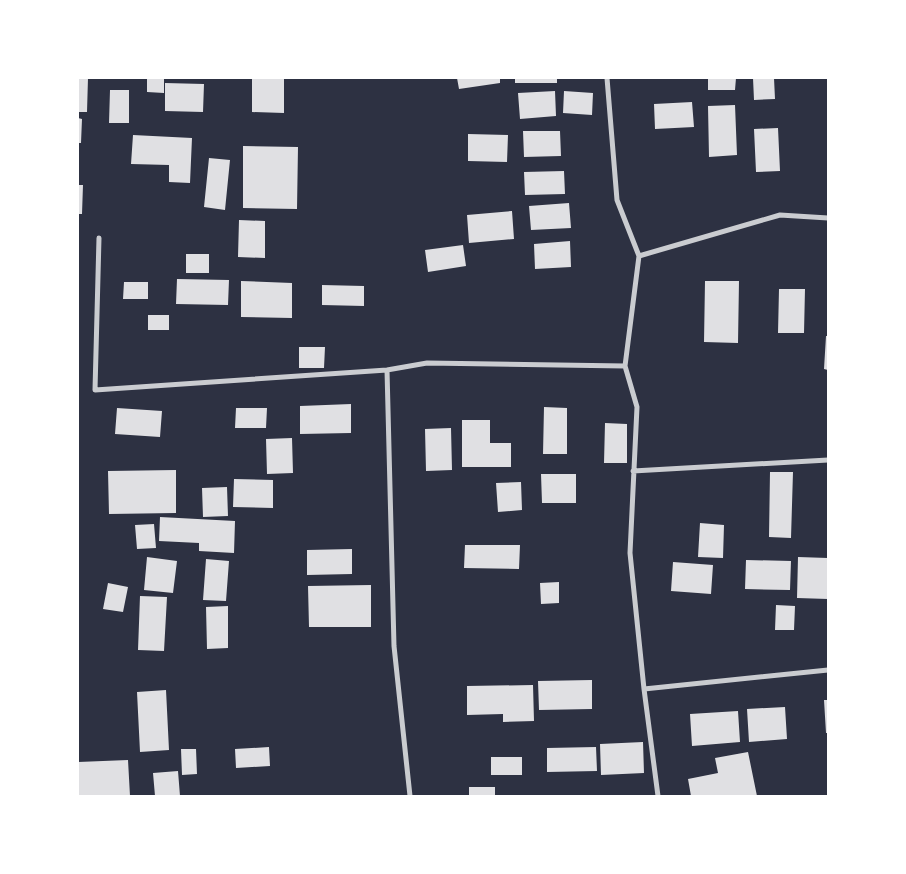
<svg xmlns="http://www.w3.org/2000/svg" width="906" height="874" viewBox="0 0 906 874" font-family="'Alegreya Sans',sans-serif">
  <style>
    .building { fill: #e0e0e3 }
    .lines { fill: none; stroke-linecap: round; stroke-linejoin: round }
    .minor { stroke: #caccd0; stroke-width: 5 }
  </style>
  <rect width="100%" height="100%" fill="#2d3142"/>
  <!-- building -->
  <path class="building" d="M78,78h10l-1,34h-9z
    M147,78h17v15l-17,-1z
    M252,78h32v35l-32,-1z
    M457,78h43v5l-41,6z
    M515,78h42v5h-42z
    M708,78h28l-1,12h-27z
    M753,78h21l1,21 -21,1z
    M165,83l39,1 -1,28 -38,-1z
    M110,90h19v33h-20z
    M555,91l1,25 -36,3 -2,-26z
    M564,91l29,2 -1,22 -29,-2z
    M692,102l2,25 -39,2 -1,-25z
    M735,105l2,50 -28,2 -1,-51z
    M78,118l4,1 -1,24h-3z
    M778,128l2,43 -24,1 -2,-43z
    M523,131h37l1,25 -37,1z
    M468,134l40,1 -1,27 -39,-1z
    M133,135l59,3 -2,45 -21,-1v-17l-38,-1z
    M243,146l55,1 -1,62 -54,-1z
    M209,158l21,2 -5,50 -21,-3z
    M564,171l1,23 -40,1 -1,-23z
    M78,185h5l-1,29h-4z
    M569,203l2,25 -40,2 -2,-24z
    M512,211l2,28 -45,4 -2,-28z
    M239,220l26,1v37l-27,-1z
    M570,241l1,26 -36,2 -1,-25z
    M463,245l3,21 -38,6 -3,-22z
    M186,254h23v19h-23z
    M177,279l52,1 -1,25 -52,-1z
    M241,281l51,2v35l-51,-1z
    M705,281h34l-1,62 -34,-1z
    M124,282h24v17h-25z
    M322,285l42,1v20l-42,-1z
    M779,289h26l-1,44h-26z
    M148,315h21v15h-21z
    M826,336h2v34l-4,-1z
    M299,347h26l-1,21h-25z
    M351,404v29l-51,1v-28z
    M544,407l23,1v46h-24z
    M117,408l45,3 -2,26 -45,-3z
    M236,408h31l-1,20h-31z
    M462,420h28v23h21v24h-49z
    M605,423l22,1v39h-23z
    M451,428l1,42 -26,1 -1,-42z
    M292,438l1,35 -26,1 -1,-35z
    M176,470v43l-67,1 -1,-43z
    M770,472h23l-2,66 -22,-1z
    M541,474h35v29h-34z
    M234,479l39,1v28l-40,-1z
    M521,482l1,28 -24,2 -2,-29z
    M227,487l1,29 -25,1 -1,-29z
    M160,517l75,4 -1,32 -35,-2v-8l-40,-2z
    M700,523l24,2 -1,33 -25,-1z
    M154,524l2,24 -19,1 -2,-24z
    M465,545h55l-1,24 -55,-1z
    M352,549v25l-45,1v-25z
    M147,557l30,4 -4,32 -29,-3z
    M798,557l30,1v41l-31,-1z
    M206,559l23,2 -3,40 -23,-1z
    M746,560l45,1 -1,29 -45,-1z
    M673,562l40,3 -2,29 -40,-3z
    M559,582v21l-18,1 -1,-21z
    M108,583l20,4 -5,25 -20,-3z
    M371,585v42h-62l-1,-41z
    M140,596l27,1 -3,54 -26,-1z
    M776,605l19,1 -1,24h-19z
    M228,606v42l-21,1 -1,-42z
    M592,680v29l-53,1 -1,-29z
    M533,685l1,36 -31,1v-8l-36,1v-29z
    M166,690l3,60 -29,2 -3,-60z
    M824,700h4v33h-2z
    M785,707l2,32 -38,3 -2,-33z
    M738,711l2,31 -48,4 -2,-32z
    M643,742l1,31 -43,2 -1,-31z
    M269,747l1,19 -34,2 -1,-19z
    M596,747l1,24 -50,1v-24z
    M181,749h15l1,25 -15,1z
    M748,752l9,44h-66l-3,-17 30,-6 -3,-15z
    M491,757h31v18h-31z
    M128,760l2,36h-52v-34z
    M178,771l2,25h-25l-2,-23z
    M469,787h26v9h-26z"/>
  <g class="lines">
    <!-- minor -->
    <path class="minor" d="M607,78l10,122 22,56 -14,110 12,41 -7,146 14,136 14,107
      M99,238l-4,152 292,-20 40,-7 198,3
      M639,256l141,-41 48,3
      M387,370l7,276 16,150
      M633,471l195,-11
      M644,689l184,-19"/>
  </g>
  <!-- border -->
  <rect width="906" height="874" fill="none" stroke="#ffffff" stroke-width="158"/>
</svg>
